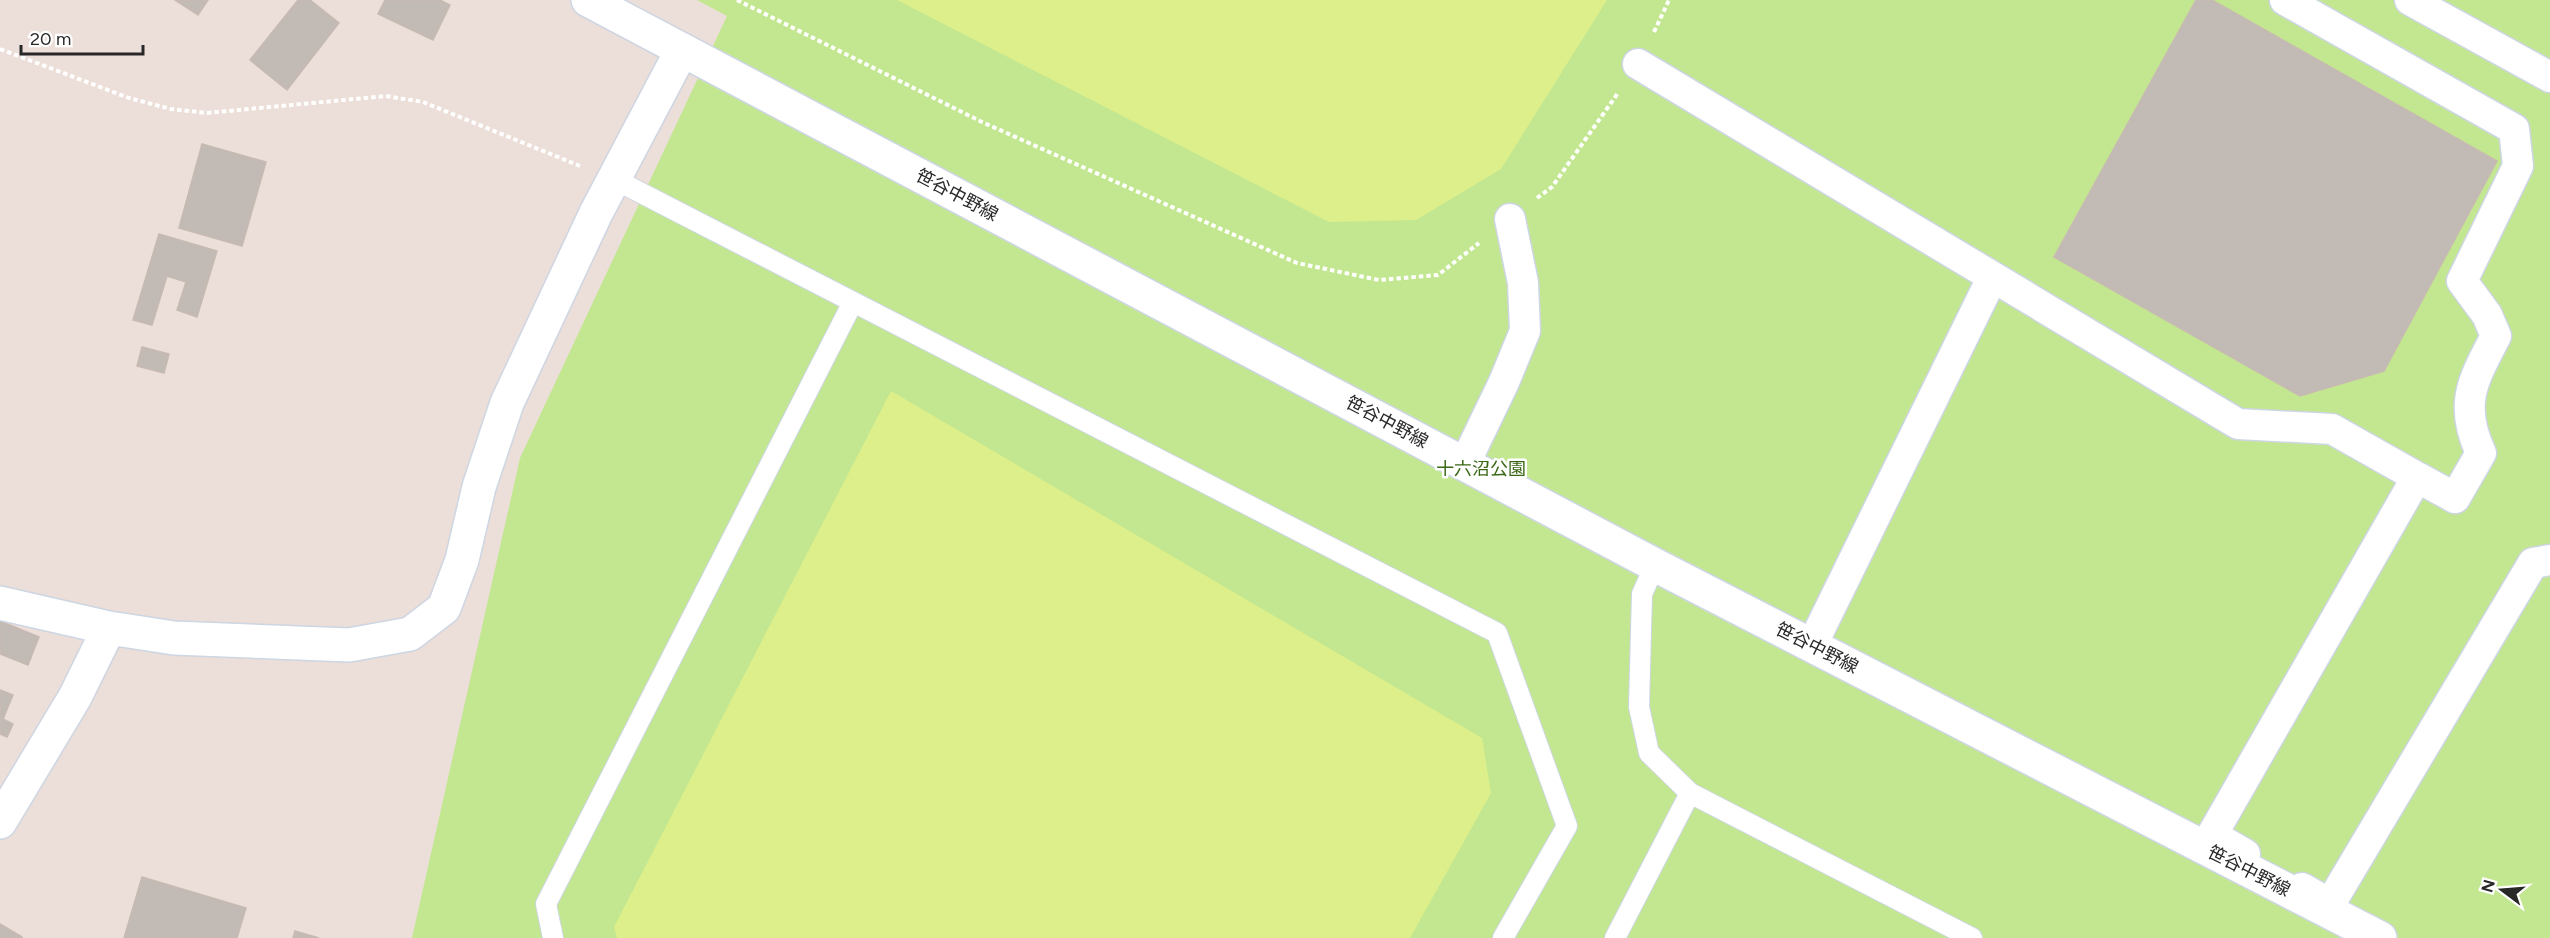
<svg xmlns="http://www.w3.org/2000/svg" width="2550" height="938" viewBox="0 0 2550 938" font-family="Figtree,'Noto Sans JP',sans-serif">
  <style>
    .green { fill: #c2e790 }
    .pitch { fill: #ddef8a }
    .building { fill: #c2bab4; stroke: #c7bab2; stroke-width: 1.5 }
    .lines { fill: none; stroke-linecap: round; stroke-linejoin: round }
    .service-casing { stroke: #cdd6e2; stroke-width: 22 }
    .pedestrian-casing { stroke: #cdd6e2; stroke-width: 33 }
    .minor-casing { stroke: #cdd6e2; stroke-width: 36 }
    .tertiary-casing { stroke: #cdd6e2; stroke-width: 36 }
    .path { stroke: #fff; stroke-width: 4; stroke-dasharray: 4.5 3; stroke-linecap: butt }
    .service { stroke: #fff; stroke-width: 20 }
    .pedestrian { stroke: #fff; stroke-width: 30 }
    .minor { stroke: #fff; stroke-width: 33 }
    .tertiary { stroke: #fff; stroke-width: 33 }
    .labels { text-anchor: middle; stroke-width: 5; stroke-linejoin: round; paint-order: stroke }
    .street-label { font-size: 18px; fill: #282828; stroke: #fff }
    .park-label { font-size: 18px; fill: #3a6814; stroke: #fff }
  </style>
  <rect width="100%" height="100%" fill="#ecded8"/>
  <!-- green -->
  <path class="green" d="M697,0h1853v938h-2138l108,-480 207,-442z"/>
  <!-- pitch -->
  <path class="pitch" d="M897,0h710l-106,169 -85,51 -87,2z
    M891,391l591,347 9,55 -81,145h-793l-3,-11z"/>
  <!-- building -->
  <path class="building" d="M175,0h33l-10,15z
    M298,0h12l29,23 -52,67 -37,-30z
    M385,0h55l10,5 -17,35 -55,-26z
    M2196,0h16l285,161 -113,210 -84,25 -246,-139z
    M202,144l64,18 -24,84 -63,-18z
    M159,234l58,17 -20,66 -20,-7 9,-28 -19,-6 -15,49 -19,-5z
    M142,347l27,7 -5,19 -27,-7z
    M0,621l39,16 -11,28 -28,-11z
    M0,690l13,5 -10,24 10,5 -6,13 -7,-3z
    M142,877l104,31 -9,30h-113z
    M0,924l22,13v1h-22z
    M295,931l24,7h-26z"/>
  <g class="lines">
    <!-- service casing -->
    <g class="service-casing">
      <path id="service" d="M614,179l883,454 70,193 -64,112
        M1655,565l-13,29 -1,37 -2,76 10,46 41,40 282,145
        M553,938l-7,-34 307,-602
        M1615,938l75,-145"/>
    </g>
    <!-- pedestrian casing -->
    <g class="pedestrian-casing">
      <path id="pedestrian" d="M2410,0l140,77
        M1638,64l600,360 94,5 85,48
        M1465,463l39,-81 21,-51 -2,-48 -13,-64
        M1812,645l180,-367
        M2245,854l-33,-19 205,-358 38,21 26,-45c-23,-49 -8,-73 15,-117l-9,-21 -25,-34 56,-115 -4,-37 -229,-129
        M2302,888l28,16 203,-341 17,-3"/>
    </g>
    <!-- minor casing -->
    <g class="minor-casing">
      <path id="minor" d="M0,603l109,25 65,10 175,7 61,-11 34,-26 18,-48 17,-73 28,-84 89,-190 86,-163
        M0,822l75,-125 34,-69"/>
    </g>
    <!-- tertiary casing -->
    <g class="tertiary-casing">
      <path id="tertiary" d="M588,0l1067,565 725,373"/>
    </g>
    <!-- path -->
    <path class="path" d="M737,0l245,122 315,141 82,17 59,-5 41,-32
      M1654,32l15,-32
      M0,49l129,49 42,11 36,4 179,-17 37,6 157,64
      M1537,198l15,-11 66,-94"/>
    <!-- service -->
    <use href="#service" class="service"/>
    <!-- pedestrian -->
    <use href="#pedestrian" class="pedestrian"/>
    <!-- minor -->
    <use href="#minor" class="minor"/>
    <!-- tertiary -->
    <use href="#tertiary" class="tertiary"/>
  </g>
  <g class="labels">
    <!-- street labels -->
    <g class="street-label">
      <text transform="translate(957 195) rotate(28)" y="6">笹谷中野線</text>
      <text transform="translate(1387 422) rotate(28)" y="6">笹谷中野線</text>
      <text transform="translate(1817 648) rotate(27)" y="6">笹谷中野線</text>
      <text transform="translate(2249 871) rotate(27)" y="6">笹谷中野線</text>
    </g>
    <!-- park labels -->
    <g class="park-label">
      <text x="1481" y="475">十六沼公園</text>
    </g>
  </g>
  <!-- north arrow -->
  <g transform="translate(2502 890) rotate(286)" stroke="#ffffff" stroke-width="4.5" paint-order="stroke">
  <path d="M0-4.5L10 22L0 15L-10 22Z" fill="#282828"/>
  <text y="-9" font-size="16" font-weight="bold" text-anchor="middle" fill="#282828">N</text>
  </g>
  <!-- scale -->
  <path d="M21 45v9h122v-9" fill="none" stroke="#282828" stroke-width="3"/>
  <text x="30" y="45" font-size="18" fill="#282828" stroke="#ffffff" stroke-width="4.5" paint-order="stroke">20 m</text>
</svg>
